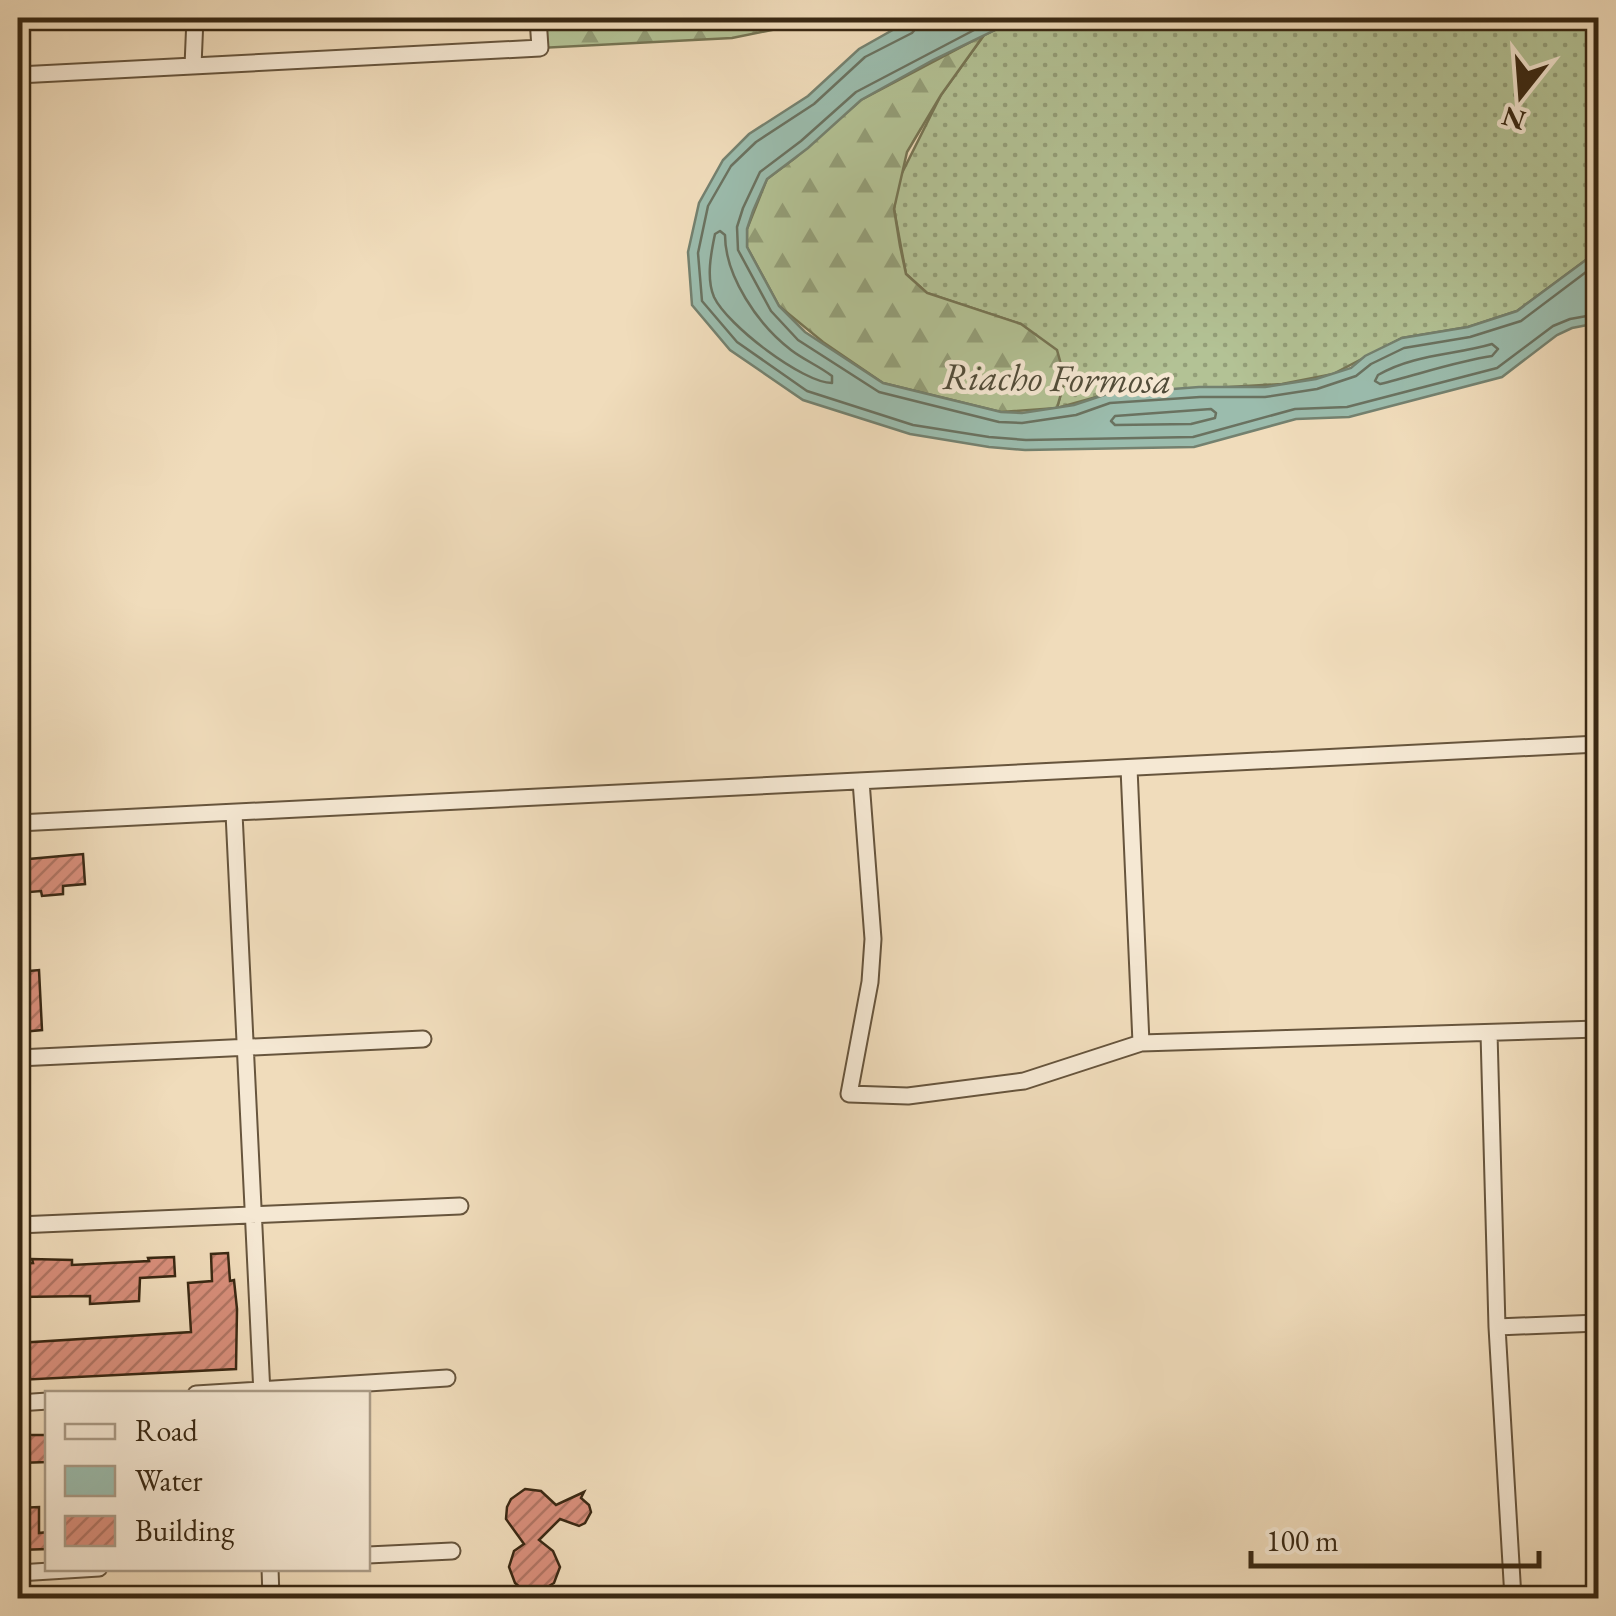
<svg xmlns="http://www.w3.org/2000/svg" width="1616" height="1616" viewBox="0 0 1616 1616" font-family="'EB Garamond',serif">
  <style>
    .grass { fill: url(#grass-dots); stroke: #767554; stroke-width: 2.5 }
    .forest { fill: url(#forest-firs); stroke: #767554; stroke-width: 2.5 }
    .water { fill: #9bbcad; stroke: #74816f; stroke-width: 2.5 }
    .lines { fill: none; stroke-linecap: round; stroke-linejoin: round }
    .shore { stroke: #6a7260; stroke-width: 2.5 }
    .building { fill: url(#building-hatch); stroke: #392813; stroke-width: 2.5 }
    .street-casing { stroke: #67553d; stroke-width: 19 }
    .street { stroke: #f5e8d3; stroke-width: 15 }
    .labels { text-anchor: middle; stroke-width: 9; stroke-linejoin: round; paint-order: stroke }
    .water-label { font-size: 38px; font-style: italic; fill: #524d3a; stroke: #f5e8d3 }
  </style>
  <defs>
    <pattern id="grass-dots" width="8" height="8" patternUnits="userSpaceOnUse" patternTransform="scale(2.5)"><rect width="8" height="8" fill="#b3c295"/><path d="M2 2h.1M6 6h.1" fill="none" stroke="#939e78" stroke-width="1.8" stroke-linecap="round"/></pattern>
    <pattern id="forest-firs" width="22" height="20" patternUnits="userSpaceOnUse" patternTransform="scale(2.5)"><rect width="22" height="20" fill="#b3c295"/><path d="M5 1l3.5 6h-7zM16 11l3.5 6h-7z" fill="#939e78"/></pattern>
    <pattern id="building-hatch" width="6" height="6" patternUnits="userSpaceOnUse" patternTransform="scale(2.5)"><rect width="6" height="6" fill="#d98f7c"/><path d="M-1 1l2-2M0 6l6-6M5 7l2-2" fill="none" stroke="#b17564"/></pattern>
  </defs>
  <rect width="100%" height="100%" fill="#f0dcbb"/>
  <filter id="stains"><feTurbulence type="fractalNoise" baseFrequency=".002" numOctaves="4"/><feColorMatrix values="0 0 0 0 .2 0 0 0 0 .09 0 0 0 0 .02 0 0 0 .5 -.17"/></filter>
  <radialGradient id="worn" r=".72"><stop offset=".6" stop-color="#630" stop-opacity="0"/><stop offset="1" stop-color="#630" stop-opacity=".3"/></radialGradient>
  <!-- grass -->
  <path class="grass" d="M1020,18h578v233l-81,60 -49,16 -66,11 -69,36 -51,10 -175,10 -50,14 8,-29 -44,-55 -94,-31 -21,-19 -12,-65 4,-28 43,-86 43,-60z"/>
  <!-- forest -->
  <path class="forest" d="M538,18h341l-33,8 -20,-4 -19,1 -75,15 -192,10z
    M984,35l-43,60 -34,57 -13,57 6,37 6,28 21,19 94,31 36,26 8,29 -8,29 -56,4 -118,-29 -60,-41 -44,-36 -32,-59v-18l20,-50 28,-21 66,-58z"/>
  <!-- water -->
  <path class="water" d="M914,18h106l-87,42 -72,40 -53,48 -41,31 -14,32 -6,18v18l32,59 26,26 78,51 118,29 21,1 52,-8 33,-11 92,-7h66l51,-8 35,-11 14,-12 37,-18 66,-11 49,-16 81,-60v72l-26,5 -15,7 -55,42 -153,40 -53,2 -102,28 -169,3 -36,-3 -79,-13 -107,-34 -73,-50 -38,-45 -4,-53 11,-49 24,-43 26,-26 59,-38 51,-47z"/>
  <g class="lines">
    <!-- shore -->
    <path class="shore" d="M920,18l-2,8 -6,7 -47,24 -51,47 -58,38 -25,24 -23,40 -10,47 4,48 35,41 70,49 106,34 76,12 37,3 167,-3 102,-28 52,-2 150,-39 56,-42 17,-7 28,-5
      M997,18l-141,74 -55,49 -41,31 -17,36 -6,19 1,23 33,61 27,29 81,52 120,30 23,1 54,-8 34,-12 90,-6h65l52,-8 39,-13 15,-12 33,-16 66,-11 51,-16 77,-58
      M720,231l5,4c0,41 33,90 66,115 13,10 28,16 41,26v7c-29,0 -105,-58 -118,-86 -8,-19 -3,-44 1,-63z
      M1492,344l6,5 -6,7c-35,5 -75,19 -112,28l-5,-3 3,-6c36,-21 77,-20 114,-31z
      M1211,409l5,4 -1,5 -24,6 -76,1 -4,-4 4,-5z"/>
  </g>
  <!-- building -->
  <path class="building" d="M83,854l2,30 -22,2v8l-21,2 -1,-5 -23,2v-33z
    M39,970l3,60 -20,2 -4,-60z
    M228,1253l2,28 4,-1 3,29 -1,60 -218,11v-37l173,-11 -3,-49 24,-2 -1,-27z
    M174,1257l1,19 -35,2 -1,23 -49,3v-8l-72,1v-33l15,-1 -1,-4 40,1v5l77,-4 -1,-3z
    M18,1435h30v27l-30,1z
    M525,1489l16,2 15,14 28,-13 -3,6 8,7 2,7 -6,11 -6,3 -19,-7 -21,21 14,11 7,16 -6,16 -15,9 -17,-3 -7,-6 -6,-16 5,-16 10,-7 -18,-25 1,-12 4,-8z
    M39,1507v26l9,-1v17l-30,1v-42z"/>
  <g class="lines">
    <!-- street casing -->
    <g class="street-casing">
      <path id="street" d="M193,66l2,-48
        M18,75l522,-27 -2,-30
        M1129,768l12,275
        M861,781l12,158 -3,43 -21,112 59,2 116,-15 117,-38 457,-14
        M234,813l28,581
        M18,823l1580,-79
        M1489,1033l8,294 16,271
        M18,1058l405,-19
        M18,1225l442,-19
        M1497,1327l101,-4
        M196,1394l251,-16
        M18,1403l30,-2
        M368,1555l84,-4
        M270,1568l1,30
        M18,1573l81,-5"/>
    </g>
    <!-- street -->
    <use href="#street" class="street"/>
  </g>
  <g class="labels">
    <!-- water labels -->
    <g class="water-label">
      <text transform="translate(1057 378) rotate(1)" y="13">Riacho Formosa</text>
    </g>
  </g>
  <!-- margin -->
  <rect width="1616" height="1616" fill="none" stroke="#f0dcbb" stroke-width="60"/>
  <rect x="20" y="20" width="1576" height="1576" fill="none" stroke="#392813" stroke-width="5"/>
  <rect x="30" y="30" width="1556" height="1556" fill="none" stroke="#392813" stroke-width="2.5"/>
  <!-- legend -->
  <rect x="45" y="1391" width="325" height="180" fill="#f5e8d3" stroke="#aa9b86" stroke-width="2.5"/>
  <rect x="65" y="1424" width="50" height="15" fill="#f5e8d3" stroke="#aa9b86" stroke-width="2.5"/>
  <text x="135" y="1441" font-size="30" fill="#392813">Road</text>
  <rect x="65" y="1466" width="50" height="30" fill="#9bbcad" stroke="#aa9b86" stroke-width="2.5"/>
  <text x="135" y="1491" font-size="30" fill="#392813">Water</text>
  <rect x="65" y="1516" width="50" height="30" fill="url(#building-hatch)" stroke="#aa9b86" stroke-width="2.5"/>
  <text x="135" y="1541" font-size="30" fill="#392813">Building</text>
  <!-- north arrow -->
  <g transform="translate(1521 95) rotate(197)" stroke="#f5e8d3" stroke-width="8" paint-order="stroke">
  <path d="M0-8L18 38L0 25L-18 38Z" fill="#392813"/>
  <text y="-15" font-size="28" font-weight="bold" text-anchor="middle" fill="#392813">N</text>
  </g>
  <!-- scale -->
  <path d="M1251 1551v15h288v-15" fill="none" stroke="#392813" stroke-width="5"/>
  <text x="1266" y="1551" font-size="30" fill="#392813" stroke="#f5e8d3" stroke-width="8" paint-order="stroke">100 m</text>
  <rect width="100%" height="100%" filter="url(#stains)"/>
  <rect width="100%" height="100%" fill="url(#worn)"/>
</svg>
